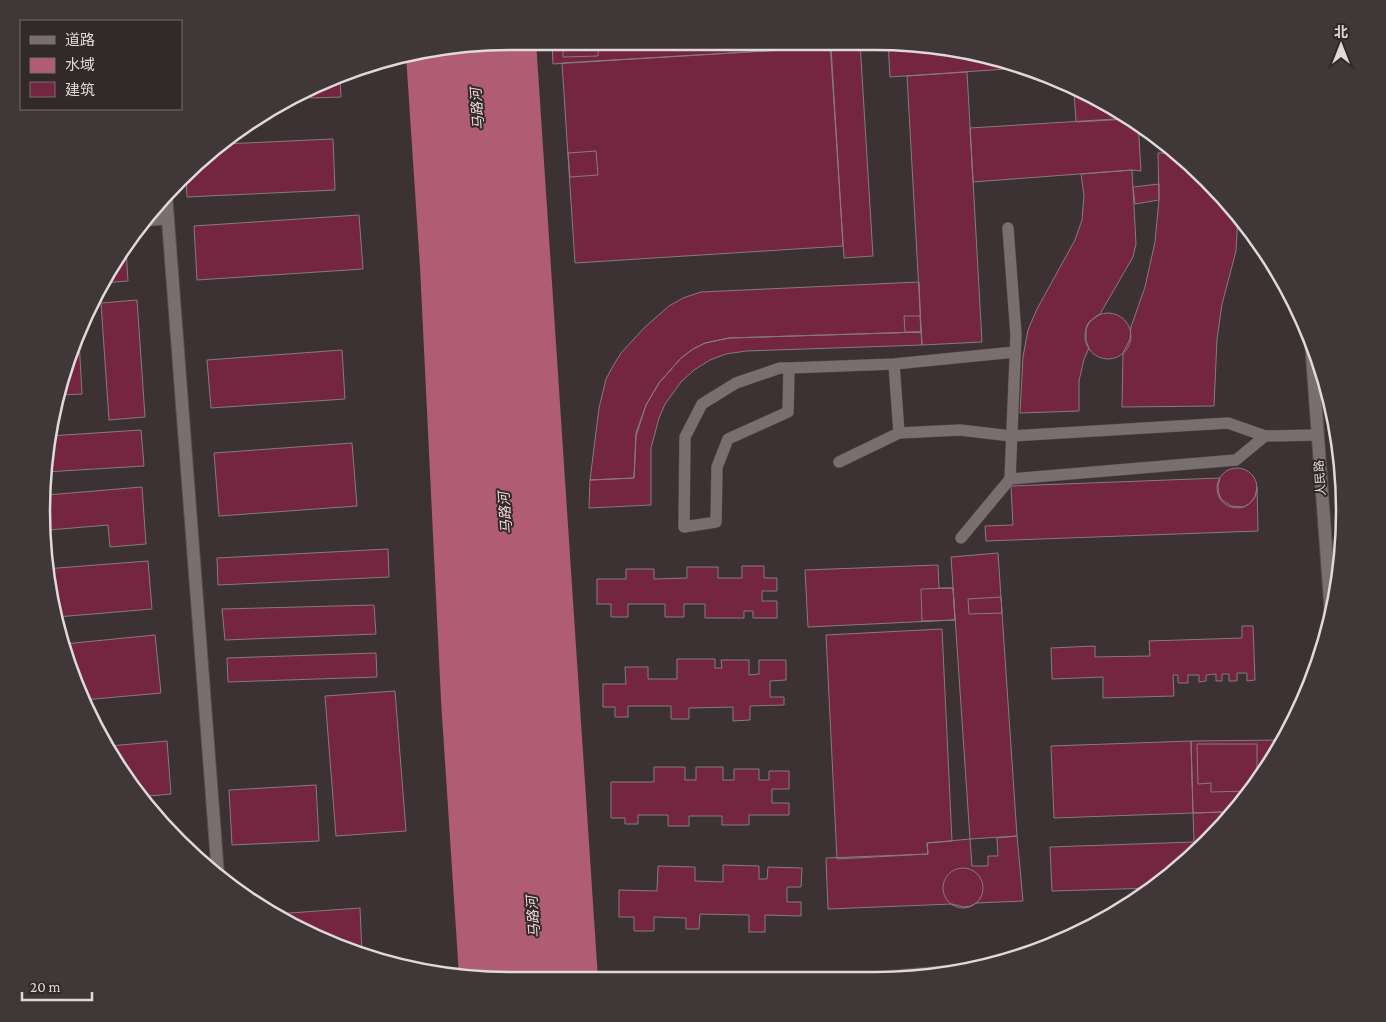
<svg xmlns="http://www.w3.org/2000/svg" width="1386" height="1022" viewBox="0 0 1386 1022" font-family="'Crimson Pro','Noto Sans SC',serif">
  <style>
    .water { fill: #b05c73 }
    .building { fill: #742640; stroke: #867b7d }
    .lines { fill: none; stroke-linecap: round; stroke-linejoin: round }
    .service-casing { stroke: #584f51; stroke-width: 12 }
    .minor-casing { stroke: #584f51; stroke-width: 14 }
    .tertiary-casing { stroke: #584f51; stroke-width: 14 }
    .secondary-casing { stroke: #584f51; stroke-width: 14 }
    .service { stroke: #796f71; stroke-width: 11 }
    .minor { stroke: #796f71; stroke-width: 12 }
    .tertiary { stroke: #796f71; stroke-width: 12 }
    .secondary { stroke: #796f71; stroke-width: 12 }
    .labels { text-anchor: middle; stroke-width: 4; stroke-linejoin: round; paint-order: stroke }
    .street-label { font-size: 12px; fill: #dfd9da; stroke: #32292a }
    .water-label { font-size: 14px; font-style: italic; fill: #f2d9de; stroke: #32292a }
    .rim { fill: none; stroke: #dfd9da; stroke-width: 2.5 }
  </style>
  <rect width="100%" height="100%" fill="#3c3234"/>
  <!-- water -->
  <path class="water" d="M511,41h25l62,938 -118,1 -21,-4 -18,-276 -21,-433 -14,-212z"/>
  <!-- building -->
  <path class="building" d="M552,41l278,1 1,5 -278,17z
    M563,41h35v15l-35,1z
    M830,42h30l13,214 -29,2z
    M888,42h17l91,15 25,11 -131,9z
    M831,47l12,199 -268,17 -13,-200z
    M967,72l15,270 -60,3 -15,-269z
    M340,80l1,17 -30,1 -1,-5z
    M1074,92l54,25v2l-52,3z
    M1131,118l7,4 3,49 -9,-1 -159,12 -3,-54z
    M333,139l2,51 -148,7 -1,-21 38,-32z
    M596,151l2,24 -28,2 -2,-24z
    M1158,153h12l68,63 -2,35 -14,53 -5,35 -3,67 -92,1 1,-54 7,-14 1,-12 14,-40 10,-45 4,-42z
    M1132,170l4,74 -3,13 -33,57 -11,8 -3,6v13l3,7 -5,11 -5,22v30l-59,2 3,-56 5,-27 9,-21 38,-69 7,-20 2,-24 -3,-22z
    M1159,184v16l-24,4 -2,-17z
    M359,215l4,54 -166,11 -3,-54z
    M126,249l2,32 -25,2z
    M919,282l2,50 -192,6 -24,5 -12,6 -12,9 -22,25 -13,22 -10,28 -2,45 -44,2 9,-72 7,-29 7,-13 8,-13 24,-26 24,-21 14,-8 18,-6z
    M137,300l8,117 -36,3 -8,-117z
    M1085 336a23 23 0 1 1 46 0a23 23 0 1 1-46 0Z
    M904,316h16l1,16h-16z
    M921,332l1,13 -176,6 -20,3 -16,6 -16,10 -13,12 -16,22 -6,14 -8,30v57l-62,3 1,-28 44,-2 2,-42 10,-31 13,-22 22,-25 12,-9 12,-6 24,-5z
    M79,340l3,54 -20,1z
    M342,350l3,49 -134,9 -4,-48z
    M141,430l3,36 -99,6v-23l4,-13z
    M352,443l5,63 -138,10 -5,-63z
    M1217 488a20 20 0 1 1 40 0a20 20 0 1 1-40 0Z
    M1220,478l-2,8 1,8 2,5 10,7 13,1 5,-3 6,-7 2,-10 1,44 -272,10 -1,-15 28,-1 -2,-39z
    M142,487l4,57 -36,3 -2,-22 -59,5 -2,-35z
    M388,549l1,28 -171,8 -1,-27z
    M998,553l19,283 -47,3 -19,-282z
    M148,561l4,48 -95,8 -12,-48z
    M938,565l1,23h14l2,32 -147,7 -3,-57z
    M742,566h22v12h13v13h-15v10h15v17h-24v-7h-9v7h-39v-14h-21v13h-19v-13h-37v13h-17v-13h-14v-25h29v-10h28v10l33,-1v-11h31v11h24z
    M953,588l2,32 -33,1 -1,-32z
    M1001,597l1,16 -33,1 -1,-15z
    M374,605l2,29 -151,6 -3,-31z
    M1242,626h11l2,54 -8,1v-8h-10v8h-8v-7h-7v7h-6v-7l-10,1v6l-7,1v-7h-11v8h-10v-8h-5l1,21 -71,2v-21l-51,2 -1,-31 44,-2v11l55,-1 -1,-15 93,-3z
    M942,629l10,212 -25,2 1,11 -91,5 -11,-224z
    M155,635l6,58 -78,7 -6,-10 -13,-46z
    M376,653l1,24 -149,5 -1,-24z
    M677,659h38v9h7l-1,-8h28v15l10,-1v-14h27v20l-16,1v16h14v8l-34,1v14l-17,1v-14l-44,1v11h-18v-13h-43v11h-13v-10h-12v-23h23l-1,-17h23v12h29z
    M395,691l11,140 -70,5 -11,-140z
    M1285,740l-57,81 -6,5v-14l-29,1 -2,-72z
    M167,741l4,53 -33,3 -29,-51z
    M1191,741l2,72 -139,5 -3,-72z
    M1197,744h60v36l-8,11 -38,1v-9l-13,1z
    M654,767h31v13h11v-13h27v13h11v-11h25v11h10v-9h20v18h-17v14h17v12h-40v10h-27v-9h-33v10h-21v-11h-30v9h-13v-6h-14v-36h43z
    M316,785l3,56 -87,4 -3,-55z
    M1222,812v14l-61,57 -8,5 -101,3 -2,-44 144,-5 -1,-29z
    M1017,836l6,65 -47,2 -5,3 -7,1 -12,-3 -124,5 -2,-51 102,-4 -1,-11 43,-4 2,27h16v-10h10l-1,-18z
    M723,865l36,1v13h8l1,-12 34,1 -1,19h-14v15h14v14l-36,-1v17h-16v-17l-49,-1 -1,15h-13v-11l-32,-1v14h-20v-14h-15v-27l38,1 1,-25 37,1v14l28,1z
    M943 888a20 20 0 1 1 40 0a20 20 0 1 1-40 0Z
    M360,908l2,46 -59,-22 -28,-18z"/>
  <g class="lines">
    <!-- service casing -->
    <g class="service-casing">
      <path id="service" d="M894,364l5,69
        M789,368l-1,44 -60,27 -11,28 -1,55 -32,5 1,-90 17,-33 34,-21 44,-15h9l105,-4 121,-12
        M839,462l60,-29 61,-3 51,6 217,-13 37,13 52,-1
        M1010,479l226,-19 29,-24
        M961,538l49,-59 6,-144 -8,-107"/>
    </g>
    <!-- minor casing -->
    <g class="minor-casing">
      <path id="minor" d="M166,194l52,681
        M146,220l22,-2"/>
    </g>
    <!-- tertiary casing -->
    <g class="tertiary-casing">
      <path id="tertiary" d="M888,977l70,-6"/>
    </g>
    <!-- secondary casing -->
    <g class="secondary-casing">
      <path id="secondary" d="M1311,342l20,273
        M1341,464l2,32"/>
    </g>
    <!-- service -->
    <use href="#service" class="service"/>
    <!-- minor -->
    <use href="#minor" class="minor"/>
    <!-- tertiary -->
    <use href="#tertiary" class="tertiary"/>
    <!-- secondary -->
    <use href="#secondary" class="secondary"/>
  </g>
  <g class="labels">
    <!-- street labels -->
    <g class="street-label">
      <text transform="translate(1320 478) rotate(-94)" y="4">人民路</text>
    </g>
    <!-- water labels -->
    <g class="water-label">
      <text transform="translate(477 109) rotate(-94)" y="5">马路河</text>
      <text transform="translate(505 513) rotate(-94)" y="5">马路河</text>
      <text transform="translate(533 917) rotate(-94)" y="5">马路河</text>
    </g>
  </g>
  <!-- crop -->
  <path d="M0 0H1386V1022H0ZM511 50H875A461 461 0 0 1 1336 511V511A461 461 0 0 1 875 972H511A461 461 0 0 1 50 511V511A461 461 0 0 1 511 50Z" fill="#403738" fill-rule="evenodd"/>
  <path class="rim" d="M511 50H875A461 461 0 0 1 1336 511V511A461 461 0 0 1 875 972H511A461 461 0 0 1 50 511V511A461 461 0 0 1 511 50Z"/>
  <!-- legend -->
  <rect x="20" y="20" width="162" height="90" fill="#32292a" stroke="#776f70"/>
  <rect x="30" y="36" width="25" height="8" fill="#796f71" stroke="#776f70"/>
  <text x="65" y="45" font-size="15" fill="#dfd9da">道路</text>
  <rect x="30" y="58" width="25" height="15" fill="#b05c73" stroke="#776f70"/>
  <text x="65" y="70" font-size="15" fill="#dfd9da">水域</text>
  <rect x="30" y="82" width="25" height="15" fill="#742640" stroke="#776f70"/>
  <text x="65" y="95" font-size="15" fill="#dfd9da">建筑</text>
  <!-- north arrow -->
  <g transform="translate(1341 45)" stroke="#32292a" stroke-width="4" paint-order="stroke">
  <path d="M0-4L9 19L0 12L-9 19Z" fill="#dfd9da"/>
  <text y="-8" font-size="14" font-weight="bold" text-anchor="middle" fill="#dfd9da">北</text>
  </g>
  <!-- scale -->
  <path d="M22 992v8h70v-8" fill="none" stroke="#dfd9da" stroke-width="2.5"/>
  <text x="30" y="992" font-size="15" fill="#dfd9da" stroke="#32292a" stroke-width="4" paint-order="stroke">20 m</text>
</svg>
